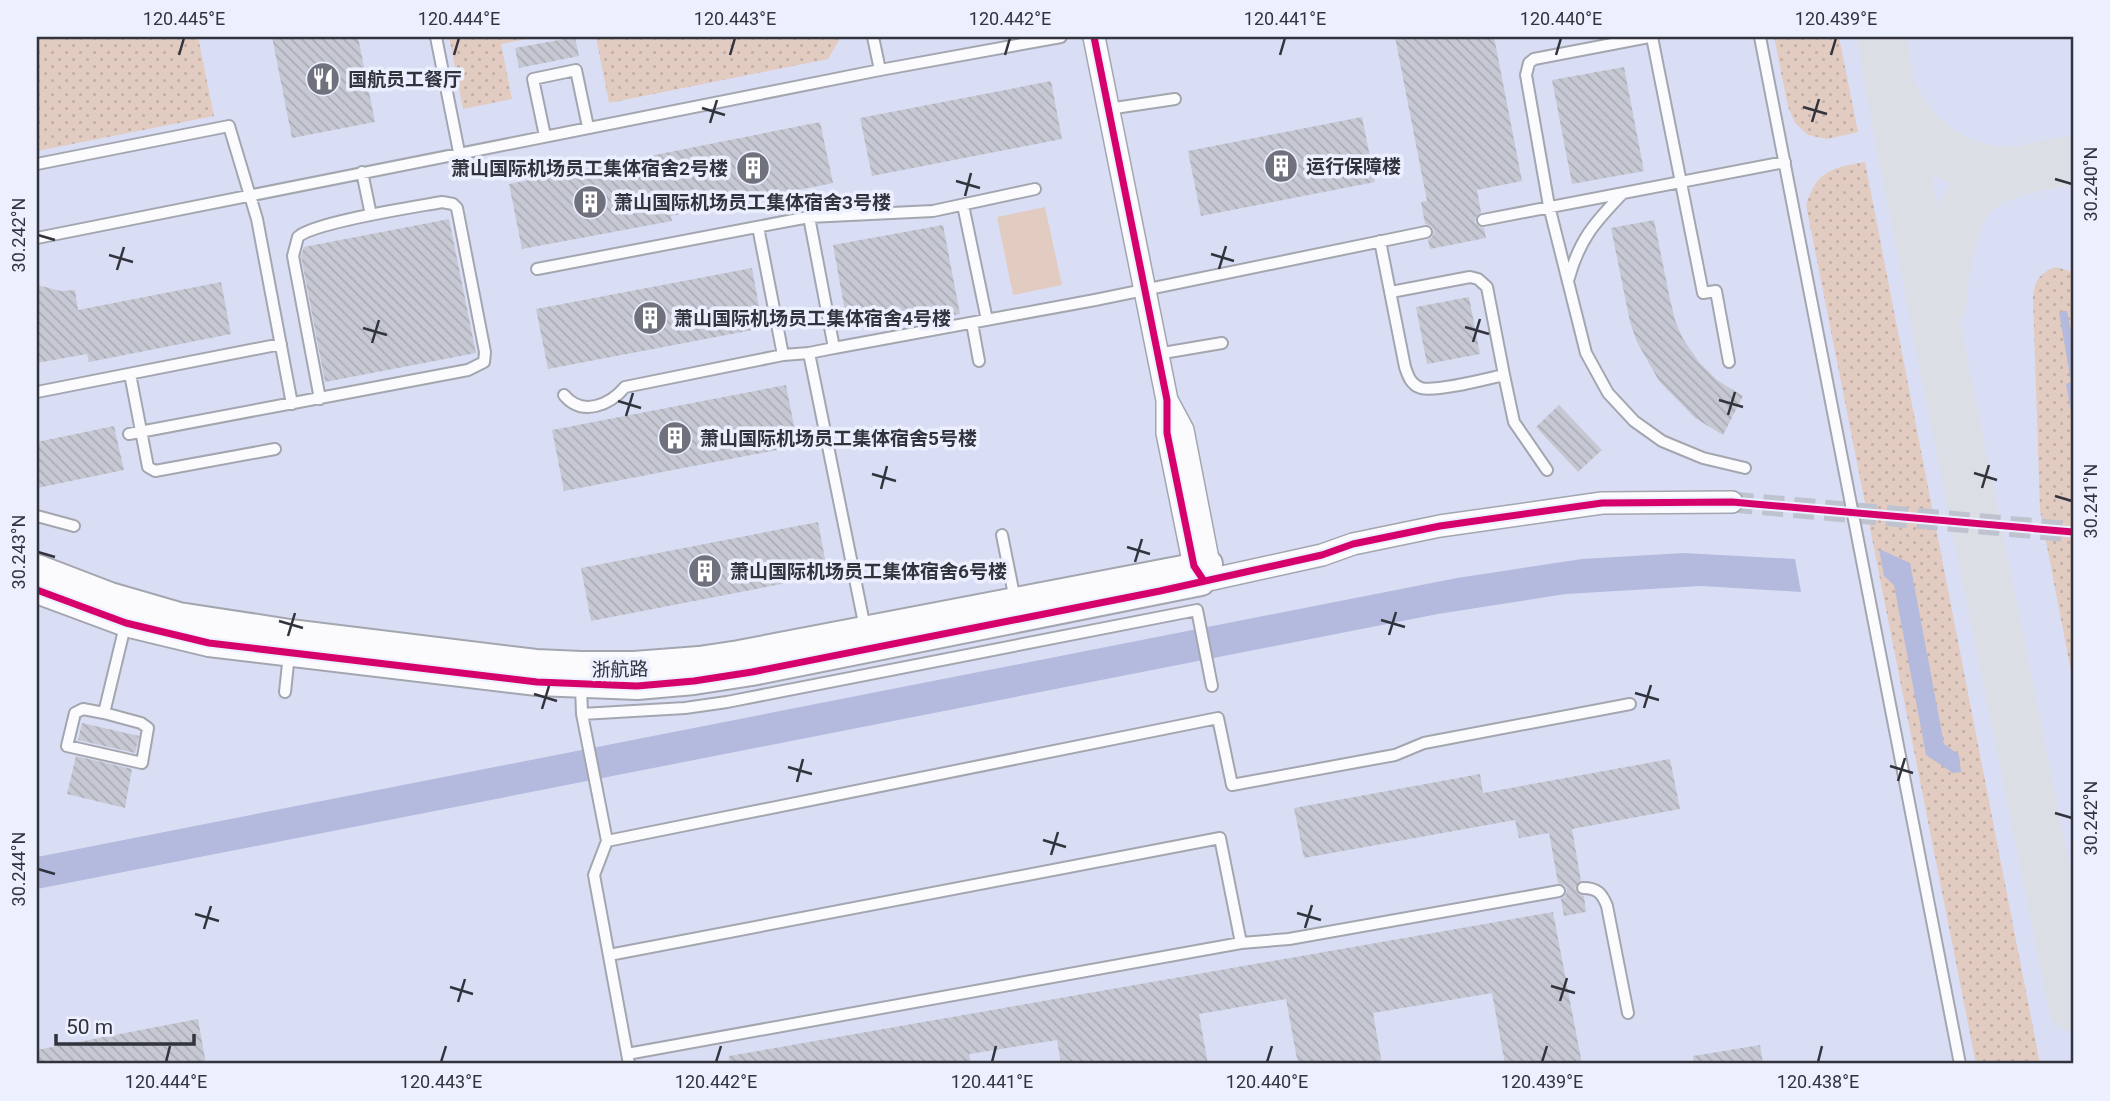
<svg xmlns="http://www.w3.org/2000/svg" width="2110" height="1101" viewBox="0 0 2110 1101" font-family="Roboto,'Noto Sans SC',sans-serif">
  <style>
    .built { fill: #dadef5 }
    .grass { fill: url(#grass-dots) }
    .pitch { fill: #e2ccc2 }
    .water { fill: #b3badd }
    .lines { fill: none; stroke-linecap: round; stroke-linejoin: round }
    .taxiway { stroke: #dcdee6; stroke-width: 49 }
    .building { fill: url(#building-back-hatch) }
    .minor-tunnel { stroke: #bfc2cf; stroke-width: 21; stroke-dasharray: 21 10; stroke-linecap: butt }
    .service-casing { stroke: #a3a6af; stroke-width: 14 }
    .minor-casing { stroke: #a3a6af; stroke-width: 24 }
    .tertiary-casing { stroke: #a3a6af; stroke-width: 30 }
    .service { stroke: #fbfbfd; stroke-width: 10 }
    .minor { stroke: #fbfbfd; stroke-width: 21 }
    .tertiary { stroke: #fbfbfd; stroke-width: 26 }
    .cycleway-casing { stroke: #eceffe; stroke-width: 11 }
    .cycleway { stroke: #d6006c; stroke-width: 7 }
    .ticks { fill: none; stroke: #31333d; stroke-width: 2.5 }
    .labels { text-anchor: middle; stroke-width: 7; stroke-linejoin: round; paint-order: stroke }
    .poi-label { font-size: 19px; font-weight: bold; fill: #31333d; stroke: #eceffe; text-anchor: start }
    .street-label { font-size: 19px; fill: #31333d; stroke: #eceffe }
    .neatline { fill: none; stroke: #31333d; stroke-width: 2.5 }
    .ticks-label { font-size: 18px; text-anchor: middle; fill: #31333d }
  </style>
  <defs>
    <pattern id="grass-dots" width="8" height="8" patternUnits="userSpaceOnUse" patternTransform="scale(1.75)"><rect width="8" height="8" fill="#e2ccc2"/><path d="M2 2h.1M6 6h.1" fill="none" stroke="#c2b0a8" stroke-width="1.8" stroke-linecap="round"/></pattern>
    <pattern id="building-back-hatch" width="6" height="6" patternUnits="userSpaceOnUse" patternTransform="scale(1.75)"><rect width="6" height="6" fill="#c6c8d3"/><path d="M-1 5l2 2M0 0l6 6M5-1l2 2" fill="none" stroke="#abacb6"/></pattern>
  </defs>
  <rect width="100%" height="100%" fill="#e3e6f3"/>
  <!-- built -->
  <path class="built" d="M37,37h2036v1027h-2036z"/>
  <!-- grass -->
  <path class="grass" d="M37,37h161l16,79 -177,35z
    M449,37h88l-36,7 11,55 -49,10z
    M596,37h245l-13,22 -219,44z
    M1774,37h65l19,95 -31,7 -19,-4 -13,-12 -7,-16z
    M1865,162l175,902h-64l-170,-859c11,-35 26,-37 59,-43z
    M2055,267l18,5v410l-33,-172 -7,-211c1,-18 6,-25 22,-32z"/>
  <!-- pitch -->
  <path class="pitch" d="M1045,207l17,78 -49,10 -16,-78z"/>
  <!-- water -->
  <path class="water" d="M2067,311l6,31v79l-7,-37 5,-2 -12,-70z
    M1879,549l31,14 34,181 15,11 2,17 -8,1 -27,-18 -32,-170 -10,-9z
    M1684,553l111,6 6,33 -100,-6 -135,8 -128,20 -1401,275v-32l1420,-279 125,-19z"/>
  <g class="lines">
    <!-- taxiway -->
    <path class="taxiway" d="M1882,37l7,46 51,263 133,661
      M1895,96c17,37 50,66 92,73 10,2 22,1 33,2
      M1942,303c1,-26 12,-90 31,-108 25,-24 67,-29 100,-35"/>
  </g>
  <!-- building -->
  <path class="building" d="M272,37h86l17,85 -83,16z
    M575,37l4,19 -60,12 -4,-20z
    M1395,37h99l28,144 -45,9 4,22 -5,5 -1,5 5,5 4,1 2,10 -56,11 -2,-9 4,-3 2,-6 -3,-5 -6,-2 -4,-22 6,-1z
    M1624,67l20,104 -72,13 -20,-104z
    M1051,81l11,58 -190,37 -12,-58z
    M1362,117l13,65 -174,34 -13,-65z
    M820,122l13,61 -162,33 1,5 -150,28 -13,-65z
    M449,219l27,134 -151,29 -24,-126 3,-9z
    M1654,220l16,79 5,21 8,19 16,23 18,18 26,16 -20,39 -28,-17 -36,-37 -22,-39 -7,-20 -19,-94z
    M943,225l17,89 -57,10 -3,-17 -54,10 -13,-72z
    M752,268l11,60 -215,41 -12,-60z
    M221,282l10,52 -142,28 -2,-8 -50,9v-78l24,6 14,-1 3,20z
    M1469,297l11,57 -53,10 -11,-57z
    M786,385l12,61 -234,45 -12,-61z
    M1559,405l43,45 -24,22 -42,-45z
    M114,426l10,44 -87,18v-46z
    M818,522l10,53 -237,46 -10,-53z
    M82,723l57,13 -4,17 -57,-13z
    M76,756l56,13 -7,39 -58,-14z
    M1670,759l10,50 -108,20 9,52 -6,7 3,6 6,2 2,16 -22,4 -3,-17 4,-2 2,-7 -2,-5 -7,-2 -9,-50 -30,5 -4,-18 -211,38 -10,-50 186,-34 3,19z
    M1553,912l29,152h-77l-13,-71 -119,20 9,51h-84l-12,-65 -87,15 9,50h-147l-4,-24 -88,14 2,10h-242v-8z
    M198,1019l8,45h-169v-14z
    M1760,1045l3,19h-69l-1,-8z"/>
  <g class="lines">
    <!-- minor-tunnel -->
    <path class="minor-tunnel" d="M1732,502l341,30"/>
    <!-- service casing -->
    <g class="service-casing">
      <path id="service" d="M436,37l23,115
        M873,37l7,33
        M1649,37l-115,22 -5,4 -3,12 23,131 37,147 22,40 26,28 28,20 41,17 42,10
        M1652,37l51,256 13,-2 13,71
        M1760,37l200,1027
        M1108,109l67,-10
        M545,136l-12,-57 43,-9 12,57
        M37,164l192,-38 28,93 35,185
        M362,172l9,43
        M963,205l24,115
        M1483,220l302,-58
        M758,227l25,128 26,-2 56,275
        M37,238l843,-168 181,-33
        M1380,241l25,126c3,9 6,18 16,21 16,4 65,-9 83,-13l-17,-88 -9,-8 -8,-2 -79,15
        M537,269l272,-52 124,-6 102,-22
        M1568,281c11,-41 26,-58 55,-88
        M972,323l7,38
        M834,348l261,-48 331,-68
        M809,353l25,-5 -25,-131
        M1157,354l65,-11
        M130,374l18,93 7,4 120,-22
        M1504,375l10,47 33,48
        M37,392l244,-48
        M564,395c18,22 46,10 61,-8l158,-32
        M129,434c113,-22 226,-42 339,-64l16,-8 1,-10 -28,-144 -4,-4 -11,-2c-27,5 -128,20 -144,35l-5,19 27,143
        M37,516l37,10
        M1002,535l13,65
        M581,685l1,29 25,127 611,-123 14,67 163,-30 29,-12 206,-39
        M285,692l4,-38
        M104,713l37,10 7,5 -6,35 -75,-17 8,-33 8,-4 21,4 22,-91
        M582,714l103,-6 42,-6 470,-92 15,76
        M607,841l-13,34 35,189
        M1583,888c14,0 19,5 24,18l21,107
        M609,955l611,-117 21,105
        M627,1054l614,-111 48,-4 270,-48"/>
    </g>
    <!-- minor casing -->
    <g class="minor-casing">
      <path id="minor" d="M1094,37l73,363v33l27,133 8,14
        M1168,402l15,28 26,134 -5,15
        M1204,581l118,-26 31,-11 87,-18 162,-23 130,-1"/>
    </g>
    <!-- tertiary casing -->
    <g class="tertiary-casing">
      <path id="tertiary" d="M37,568l73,28 69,20 111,17 246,30 45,2h53l65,-5 40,-6 470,-90
        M37,590l89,33 83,20 328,39 100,4 57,-5 58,-9 449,-90"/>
    </g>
    <!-- service -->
    <use href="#service" class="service"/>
    <!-- minor -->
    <use href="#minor" class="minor"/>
    <!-- tertiary -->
    <use href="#tertiary" class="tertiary"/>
    <!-- cycleway casing -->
    <g class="cycleway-casing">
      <path id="cycleway" d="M1094,37l73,363v33l27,133 10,15
        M37,590l89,33 83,20 328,39 100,4 57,-5 58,-9 408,-81 162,-36 31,-11 87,-18 162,-23 130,-1 341,30"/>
    </g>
    <!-- cycleway -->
    <use href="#cycleway" class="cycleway"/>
  </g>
  <!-- ticks -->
  <path class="ticks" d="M179,55l5,-17M454,55l5,-17M730,55l5,-17M1005,55l5,-17M1280,55l5,-17M1556,55l5,-17M1831,55l5,-17M1803,107l24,7M702,108l23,7M1812,122l7,-23M710,123l7,-23M2055,179l17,5M956,181l24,7M965,196l6,-23M38,235l17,5M1211,254l23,7M109,255l24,7M1219,269l7,-23M117,270l7,-23M1465,327l24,7M363,328l24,7M1473,342l7,-23M372,343l7,-23M1719,400l24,7M618,401l23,7M1728,415l7,-23M626,416l7,-23M1974,473l23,7M872,474l24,7M1982,488l7,-23M881,489l6,-23M2055,496l17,5M1127,547l23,7M38,552l17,5M1135,562l7,-23M1381,620l24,7M279,621l24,7M1389,635l7,-23M288,636l7,-23M1635,693l24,7M534,694l23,7M1644,708l7,-23M542,709l7,-23M1890,766l23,7M788,767l24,7M1898,781l7,-23M797,782l6,-23M2055,813l17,5M1043,840l23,7M1051,855l7,-23M38,869l17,5M1297,913l24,7M195,914l24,7M1305,928l7,-23M204,929l7,-23M1551,986l24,7M450,987l23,7M1560,1001l7,-23M458,1002l7,-23M166,1062l4,-16M441,1062l5,-16M716,1062l5,-16M992,1062l4,-16M1267,1062l5,-16M1542,1062l5,-16M1818,1062l4,-16"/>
  <!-- icons -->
  <defs>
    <g id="restaurant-disc" transform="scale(1.75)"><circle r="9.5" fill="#6f727d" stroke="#eceffe"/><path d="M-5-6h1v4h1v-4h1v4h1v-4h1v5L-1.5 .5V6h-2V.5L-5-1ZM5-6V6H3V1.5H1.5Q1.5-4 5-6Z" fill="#fff"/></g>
    <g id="building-disc" transform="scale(1.75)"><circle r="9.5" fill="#6f727d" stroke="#eceffe"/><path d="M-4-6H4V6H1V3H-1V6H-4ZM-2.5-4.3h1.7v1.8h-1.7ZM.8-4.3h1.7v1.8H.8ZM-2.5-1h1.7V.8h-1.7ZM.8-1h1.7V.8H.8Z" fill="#fff"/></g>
  </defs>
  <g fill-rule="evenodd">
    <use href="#restaurant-disc" x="323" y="79"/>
    <use href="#building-disc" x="1281" y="166"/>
    <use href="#building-disc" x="753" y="168"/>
    <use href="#building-disc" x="590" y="202"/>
    <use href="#building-disc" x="650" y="318"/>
    <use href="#building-disc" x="675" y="438"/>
    <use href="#building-disc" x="705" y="571"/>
  </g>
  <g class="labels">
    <!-- poi labels -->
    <g class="poi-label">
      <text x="348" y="86">国航员工餐厅</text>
      <text x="1306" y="173">运行保障楼</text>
      <text x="728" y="175" text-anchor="end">萧山国际机场员工集体宿舍2号楼</text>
      <text x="614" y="209">萧山国际机场员工集体宿舍3号楼</text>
      <text x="674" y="325">萧山国际机场员工集体宿舍4号楼</text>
      <text x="700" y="445">萧山国际机场员工集体宿舍5号楼</text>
      <text x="730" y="578">萧山国际机场员工集体宿舍6号楼</text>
    </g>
    <!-- street labels -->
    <g class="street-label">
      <text transform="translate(620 669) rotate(-1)" y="7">浙航路</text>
    </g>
  </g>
  <!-- border -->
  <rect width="2110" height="1101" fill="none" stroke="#eceffe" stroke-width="77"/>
  <!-- scale -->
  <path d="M56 1034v10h138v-10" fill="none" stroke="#31333d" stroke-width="3.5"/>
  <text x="66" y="1034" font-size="21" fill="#31333d" stroke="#eceffe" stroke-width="5" paint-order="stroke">50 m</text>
  <rect x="38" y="38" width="2034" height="1024" class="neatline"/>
  <g class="ticks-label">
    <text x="184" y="25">120.445°E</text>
    <text x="459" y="25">120.444°E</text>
    <text x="735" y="25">120.443°E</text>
    <text x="1010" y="25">120.442°E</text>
    <text x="1285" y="25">120.441°E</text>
    <text x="1561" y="25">120.440°E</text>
    <text x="1836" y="25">120.439°E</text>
    <text transform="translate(2091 184) rotate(-90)" y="6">30.240°N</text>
    <text transform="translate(19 235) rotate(-90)" y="6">30.242°N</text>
    <text transform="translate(2091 501) rotate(-90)" y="6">30.241°N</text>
    <text transform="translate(19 552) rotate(-90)" y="6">30.243°N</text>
    <text transform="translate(2091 818) rotate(-90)" y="6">30.242°N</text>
    <text transform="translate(19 869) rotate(-90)" y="6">30.244°N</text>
    <text x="166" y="1088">120.444°E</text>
    <text x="441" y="1088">120.443°E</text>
    <text x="716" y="1088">120.442°E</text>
    <text x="992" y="1088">120.441°E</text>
    <text x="1267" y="1088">120.440°E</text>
    <text x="1542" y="1088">120.439°E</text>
    <text x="1818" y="1088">120.438°E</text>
  </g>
</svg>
